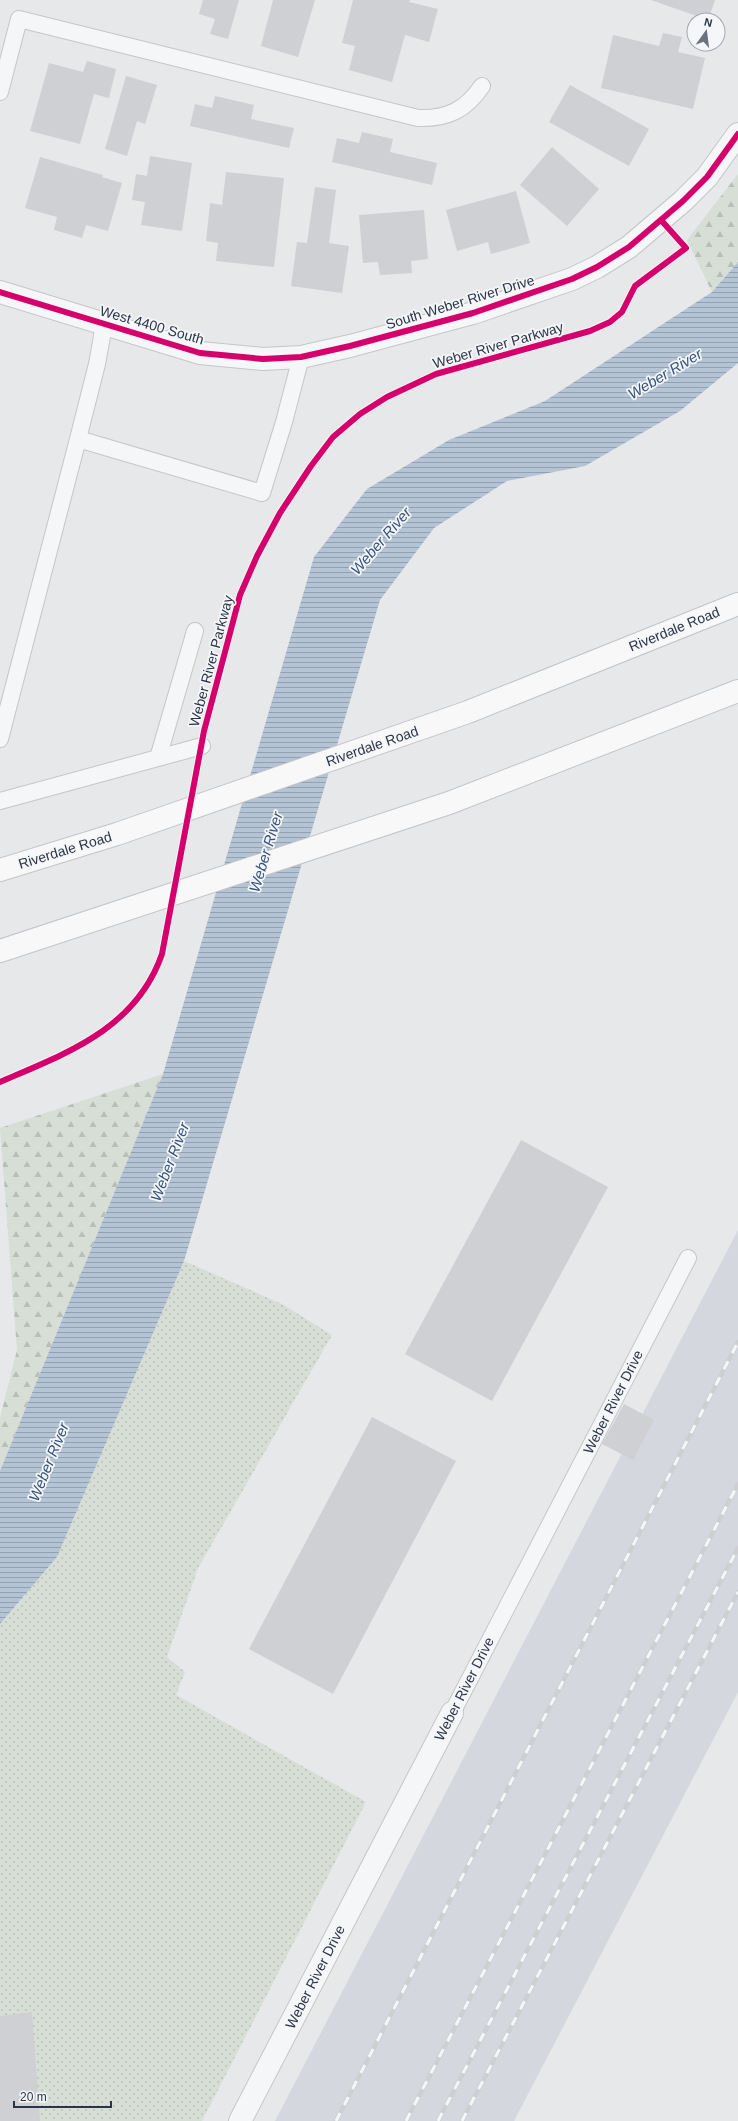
<svg xmlns="http://www.w3.org/2000/svg" width="738" height="2121" viewBox="0 0 738 2121" font-family="Helvetica,sans-serif">
  <style>
    .built { fill: #d4d7dd }
    .forest { fill: url(#forest-firs) }
    .park { fill: url(#park-dots) }
    .water { fill: url(#water-rules) }
    .building { fill: #ced0d3 }
    .lines { fill: none; stroke-linecap: round; stroke-linejoin: round }
    .service-casing { stroke: #c4c6c8; stroke-width: 18 }
    .minor-casing { stroke: #c4c6c8; stroke-width: 24 }
    .primary-casing { stroke: #c2c5c8; stroke-width: 24 }
    .service { stroke: #f5f6f7; stroke-width: 16 }
    .minor { stroke: #f5f6f7; stroke-width: 22 }
    .primary { stroke: #f8f8f8; stroke-width: 22 }
    .rail-casing { stroke: #cecfd2; stroke-width: 4.5 }
    .rail { stroke: #f4f6f9; stroke-width: 3; stroke-dasharray: 9; stroke-linecap: butt }
    .cycleway-casing { stroke: #f4f6f9; stroke-width: 8 }
    .cycleway { stroke: #d6006c; stroke-width: 6 }
    .labels { text-anchor: middle; stroke-width: 3.5; stroke-linejoin: round; paint-order: stroke }
    .street-label { font-size: 14px; fill: #2b3445; stroke: #f4f6f9 }
    .water-label { font-size: 15px; font-style: italic; fill: #34527a; stroke: #f4f6f9 }
  </style>
  <defs>
    <pattern id="forest-firs" width="22" height="20" patternUnits="userSpaceOnUse"><rect width="22" height="20" fill="#d6ded6"/><path d="M5 1l3.5 6h-7zM16 11l3.5 6h-7z" fill="#b8bfb9"/></pattern>
    <pattern id="park-dots" width="8" height="8" patternUnits="userSpaceOnUse"><rect width="8" height="8" fill="#d6ded6"/><path d="M2 2h.1M6 6h.1" fill="none" stroke="#b8bfb9" stroke-width="1.8" stroke-linecap="round"/></pattern>
    <pattern id="water-rules" width="6" height="5" patternUnits="userSpaceOnUse"><rect width="6" height="5" fill="#b4c4d5"/><path d="M0 2.5h6" fill="none" stroke="#93a0af"/></pattern>
  </defs>
  <rect width="100%" height="100%" fill="#e6e8ea"/>
  <!-- built -->
  <path class="built" d="M738,1230v462l-224,429h-239z"/>
  <!-- forest -->
  <path class="forest" d="M738,174v88l-26,30 -25,-52z
    M163,1074l-163,397v-53l17,-68 -17,-222z"/>
  <!-- park -->
  <path class="park" d="M184,1261l98,43 50,31 -134,233 -31,89 18,15 -9,23 190,107 -164,319h-202v-497l57,-67z"/>
  <!-- water -->
  <path class="water" d="M738,262v101l-58,48 -95,55 -78,15 -73,47 -54,72 -196,661 -127,296 -57,67v-153l163,-397 151,-517 53,-68 82,-49 96,-39 167,-109z"/>
  <!-- building -->
  <path class="building" d="M203,0h36l-11,39 -18,-5 5,-15 -16,-5z
    M273,0h42l-17,57 -37,-11z
    M353,0h57l-1,2 29,7 -9,33 -24,-7 -13,47 -43,-12 6,-24 -13,-3z
    M651,0h64l-7,20z
    M663,33l19,4 -4,15 27,6 -12,51 -92,-21 12,-53 46,11z
    M87,61l29,8 -7,29 -15,-4 -14,50 -50,-13 19,-68 34,9z
    M126,76l31,9 -12,39 -8,-3 -10,35 -22,-7z
    M570,85l79,44 -20,37 -80,-44z
    M215,96l39,9 -3,14 43,9 -5,20 -99,-22 5,-22 17,4z
    M362,132l31,7 -3,13 47,11 -5,22 -100,-23 5,-24 22,5z
    M552,147l47,42 -32,37 -47,-41z
    M150,156l42,7 -10,68 -41,-6 4,-23 -13,-2 4,-26 11,2z
    M40,157l63,18 -1,2 20,6 -14,48 -22,-6 -4,13 -28,-8 3,-13 -32,-9z
    M226,172l58,6 -10,89 -58,-6 2,-18 -12,-2 4,-38 12,2z
    M315,187l21,3 -7,53 20,3 -7,47 -51,-7 6,-44 10,1z
    M516,191l14,52 -39,11 -3,-12 -31,9 -11,-41z
    M424,210l4,49 -17,2 1,12 -32,2 -2,-13 -15,1 -4,-48z
    M521,1140l87,47 -116,214 -87,-47z
    M624,1404l30,16 -21,40 -31,-16z
    M372,1417l84,44 -123,233 -84,-45z
    M32,2012l8,109h-40v-105z"/>
  <g class="lines">
    <!-- service casing -->
    <g class="service-casing">
      <path id="service" d="M0,92l19,-73 399,99c29,1 48,-8 64,-32
        M78,439l184,54 22,-71 17,-65
        M0,739l78,-300 19,-75 7,-39
        M158,758l37,-127
        M0,801l202,-55
        M452,1713l236,-455"/>
    </g>
    <!-- minor casing -->
    <g class="minor-casing">
      <path id="minor" d="M0,292l200,61 63,6 38,-2 49,-11 123,-33 99,-34 25,-12 32,-20 54,-46 24,-24 31,-43
        M240,2121l212,-408"/>
    </g>
    <!-- primary casing -->
    <g class="primary-casing">
      <path id="primary" d="M0,870l117,-36 351,-122 270,-108
        M0,951l449,-148 289,-112"/>
    </g>
    <!-- service -->
    <use href="#service" class="service"/>
    <!-- minor -->
    <use href="#minor" class="minor"/>
    <!-- primary -->
    <use href="#primary" class="primary"/>
    <!-- rail casing -->
    <g class="rail-casing">
      <path id="rail" d="M336,2121l402,-779
        M406,2121l332,-637
        M438,2121l300,-573
        M462,2121l276,-529"/>
    </g>
    <!-- rail -->
    <use href="#rail" class="rail"/>
    <!-- cycleway casing -->
    <g class="cycleway-casing">
      <path id="cycleway" d="M0,292l200,61 63,6 38,-2 49,-11 123,-33 99,-34 25,-12 32,-20 54,-46 24,-24 31,-43
        M0,1082c67,-29 136,-53 162,-128l42,-223 30,-113 6,-23 17,-39 23,-43 31,-47 22,-29 27,-23 27,-17 49,-23 154,-43 20,-9 12,-10 13,-26 51,-38 -25,-28"/>
    </g>
    <!-- cycleway -->
    <use href="#cycleway" class="cycleway"/>
  </g>
  <g class="labels">
    <!-- street labels -->
    <g class="street-label">
      <text transform="translate(460 302) rotate(-17)" y="5">South Weber River Drive</text>
      <text transform="translate(152 325) rotate(16)" y="5">West 4400 South</text>
      <text transform="translate(498 345) rotate(-16)" y="5">Weber River Parkway</text>
      <text transform="translate(674 629) rotate(-22)" y="5">Riverdale Road</text>
      <text transform="translate(211 661) rotate(-75)" y="5">Weber River Parkway</text>
      <text transform="translate(372 746) rotate(-19)" y="5">Riverdale Road</text>
      <text transform="translate(65 850) rotate(-17)" y="5">Riverdale Road</text>
      <text transform="translate(613 1402) rotate(-63)" y="5">Weber River Drive</text>
      <text transform="translate(464 1689) rotate(-63)" y="5">Weber River Drive</text>
      <text transform="translate(315 1977) rotate(-63)" y="5">Weber River Drive</text>
    </g>
    <!-- water labels -->
    <g class="water-label">
      <text transform="translate(665 374) rotate(-31)" y="5">Weber River</text>
      <text transform="translate(381 541) rotate(-49)" y="5">Weber River</text>
      <text transform="translate(266 852) rotate(-73)" y="5">Weber River</text>
      <text transform="translate(170 1162) rotate(-69)" y="5">Weber River</text>
      <text transform="translate(49 1462) rotate(-68)" y="5">Weber River</text>
    </g>
  </g>
  <!-- north arrow -->
  <g transform="translate(706 32) rotate(14)"><circle r="19" fill="#f4f6f9" stroke="#a4a8b1"/>
  <path d="M0-3L7 15L0 10L-7 15Z" fill="#6c737f"/>
  <text y="-6" font-size="11" font-weight="bold" text-anchor="middle" fill="#2b3445">N</text>
  </g>
  <!-- scale -->
  <path d="M14 2101v6h97v-6" fill="none" stroke="#2b3445" stroke-width="2"/>
  <text x="20" y="2101" font-size="12" fill="#2b3445" stroke="#f4f6f9" stroke-width="3" paint-order="stroke">20 m</text>
</svg>
